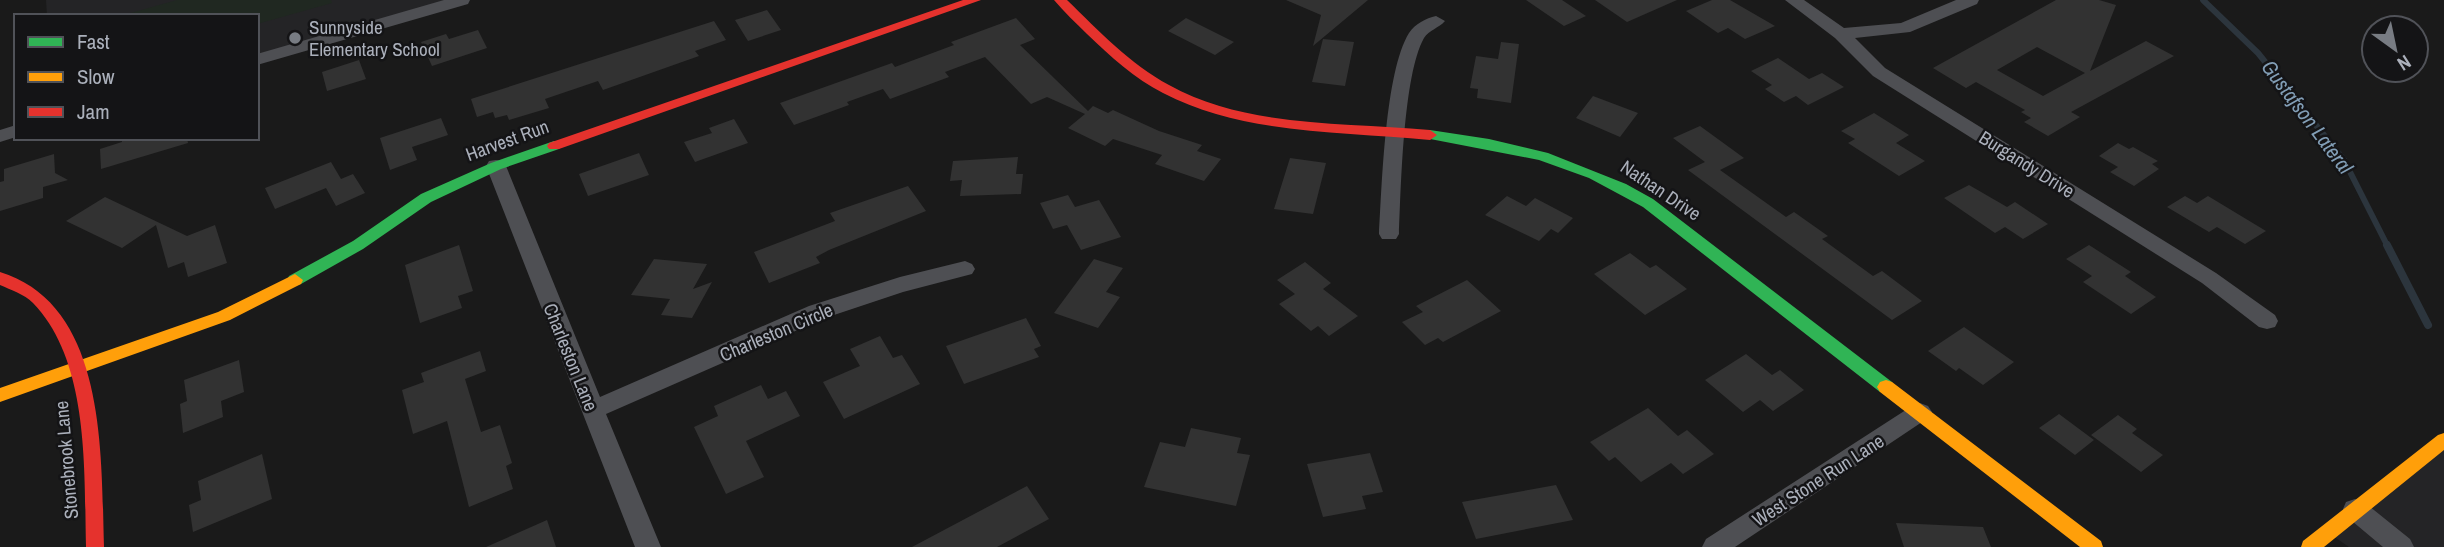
<svg xmlns="http://www.w3.org/2000/svg" width="2444" height="547" viewBox="0 0 2444 547" font-family="'Archivo Narrow',sans-serif">
  <style>
    .built { fill: #242426 }
    .green { fill: #202821 }
    .lines { fill: none; stroke-linecap: round; stroke-linejoin: round }
    .stream-far1 { stroke: #2c353d; stroke-width: 6 }
    .stream { stroke: #2c353d; stroke-width: 8 }
    .building { fill: #323232; fill-rule: evenodd }
    .street { fill: #4e4f53; fill-rule: evenodd }
    .fast { fill: #30b455; fill-rule: evenodd }
    .slow { fill: #ff9f0a; fill-rule: evenodd }
    .jam { fill: #e5322d; fill-rule: evenodd }
    .poi-dot { fill: #787c83; stroke: #141416; stroke-width: 2.5 }
    .labels { text-anchor: middle; stroke-width: 5; stroke-linejoin: round; paint-order: stroke }
    .poi-label { font-size: 19px; fill: #abb0bb; stroke: #141416; text-anchor: start }
    .street-label { font-size: 19px; fill: #abb0bb; stroke: #141416 }
    .water-label { font-size: 21px; font-style: italic; fill: #829eb6; stroke: #141416 }
  </style>
  <rect width="100%" height="100%" fill="#1a1a1a"/>
  <!-- built -->
  <path class="built" d="M46,0h415l-204,60v-44h-210z
    M2444,440v107h-95l-22,-15z"/>
  <!-- green -->
  <path class="green" d="M177,0h154l1,3 -75,21v-8h-137z"/>
  <g class="lines">
    <!-- stream-far1 -->
    <path class="stream-far1" d="M2203,0l55,53 86,107 44,87"/>
    <!-- stream -->
    <path class="stream" d="M2387,245l41,80"/>
  </g>
  <!-- building -->
  <path class="building" d="M1286,0h82l-55,46 8,-31z
    M1526,0h36l24,16 -22,10z
    M1595,0h82l-50,22z
    M1712,0h18l45,26 -30,13 -17,-11 -10,5 -32,-22z
    M2056,0h43l17,5 -26,66 56,-30 28,15 -103,56 9,5 -32,19 -24,-14 7,-4 -10,-6 4,-2 -49,-28 -10,6 -33,-20zM2037,47l48,26 -42,23 -46,-26z
    M767,10l14,20 -33,11 -13,-21z
    M1016,18l19,21 -15,6 68,66 5,-5 15,7 5,-3 46,21 43,14 -5,6 24,8 -17,22 -49,-17 7,-9 -49,-16 -8,7 -37,-18 17,-14 -38,-17 -16,7 -46,-47 -40,15 4,5 -59,22 -7,-10 -36,13 2,3 -55,20 -14,-22 112,-40 3,4 59,-22 -3,-3z
    M1186,18l48,24 -19,13 -47,-24z
    M714,21l12,19 -31,11 4,5 -96,34 -5,-9 -53,18 4,9 -40,12 -2,-5 -12,3 -2,-6 -16,5 -6,-18z
    M478,30l9,18 -55,18 -11,-24 25,-8 3,5z
    M1323,39l31,3 -9,44 -33,-4z
    M1501,42l18,2 -8,59 -34,-5 1,-9 -8,-1 6,-32 22,3z
    M1778,58l31,21 13,-6 22,14 -36,18 -12,-9 -12,6 -19,-13 7,-4 -21,-14z
    M359,60l7,19 -39,12 -5,-19z
    M1593,96l45,17 -18,24 -44,-19z
    M1874,113l35,22 -13,8 29,18 -26,15 -51,-33 7,-4 -14,-8z
    M441,118l7,17 -36,12 5,13 -27,10 -10,-32z
    M734,119l14,24 -53,19 -11,-20 28,-9 -3,-5z
    M1700,126l44,32 -24,12 66,47 8,-5 34,24 -6,3 51,37 9,-5 40,30 -30,19 -204,-150 17,-8 -32,-24z
    M122,138h65l1,5 -87,26 -1,-20 22,-7z
    M2118,143l11,6 4,-2 25,14 -6,3 7,5 -25,17 -24,-14 8,-5 -19,-11z
    M639,153l10,22 -61,21 -9,-22z
    M54,154l1,19 13,7 -25,7v11l-43,13v-29l4,-1v-12z
    M1018,157l-2,17h7l-2,20 -61,2 2,-16 -12,1 3,-20z
    M1290,158l36,5 -13,51 -39,-5z
    M331,162l10,17 12,-5 12,19 -29,13 -10,-18 -51,21 -10,-21z
    M1969,185l38,22 8,-5 33,22 -25,15 -18,-12 -10,6 -51,-35z
    M908,186l18,25 -97,39 -13,7 4,6 -51,20 -15,-31 81,-31 -5,-8z
    M1068,195l7,12 24,-7 22,37 -40,13 -14,-25 -14,4 -13,-26z
    M1507,196l19,10 9,-8 38,20 -15,15 -7,-4 -12,12 -54,-26z
    M2185,196l12,7 11,-7 58,35 -21,13 -28,-17 -8,5 -42,-25z
    M105,197l82,39 28,-11 12,38 -39,14 -4,-15 -16,6 -12,-43 -34,23 -56,-27z
    M459,245l14,46 -15,5 4,12 -42,15 -15,-58z
    M2089,245l42,27 -6,4 31,21 -25,17 -48,-32 9,-6 -26,-17z
    M1630,253l20,15 6,-3 31,24 -42,26 -51,-41z
    M654,259l53,5 -14,25 19,-7 -20,36 -31,-3 9,-16 -39,-4z
    M1094,259l29,9 -17,24 14,5 -22,31 -44,-15z
    M1305,262l26,21 -8,6 35,27 -29,20 -11,-10 -7,5 -32,-27 16,-10 -18,-14z
    M1467,280l34,31 -58,31 -5,-4 -13,7 -23,-23 21,-10 -7,-6z
    M1026,318l15,28 -7,3 5,8 -75,27 -18,-38z
    M1964,327l50,35 -31,23 -24,-17 -3,3 -28,-20z
    M880,336l13,22 9,-3 18,29 -76,35 -21,-37 37,-16 -10,-17z
    M480,351l6,20 -21,8 16,53 19,-7 12,38 -6,3 7,23 -44,18 -22,-86 -34,13 -11,-44 22,-8 -3,-9z
    M1746,354l26,21 8,-5 24,20 -31,21 -13,-11 -17,12 -38,-32z
    M239,360l5,32 -23,9 2,16 -40,16 -3,-29 7,-3 -3,-21z
    M761,385l7,14 18,-8 14,25 -54,25 18,36 -38,17 -32,-67 24,-11 -4,-10z
    M1648,408l30,28 9,-6 27,24 -31,20 -12,-11 -30,19 -26,-25 -6,4 -19,-19z
    M2059,414l35,26 -19,15 -36,-27z
    M2118,415l19,14 -5,4 31,22 -22,17 -50,-37z
    M1191,428l50,10 -4,15 13,2 -14,51 -92,-19 16,-45 25,5z
    M1370,453l13,39 -21,4 4,13 -43,8 -16,-53z
    M262,454l10,45 -79,33 -4,-27 12,-5 -3,-19z
    M1556,485l17,35 -97,19 -14,-37z
    M1027,486l22,33 -52,28h-85z
    M547,520l9,27h-70z
    M1896,523l87,4 8,20h-87z"/>
  <g class="lines">
    <!-- street -->
    <path class="street" d="M444,0h26l-2,4 -211,61v-11z
      M1785,0h19l40,28 57,-5 55,-23h23l-2,4 -67,28 -55,6 30,30 331,205 59,42 3,6 -3,6 -8,2 -8,-2 -57,-44 -329,-207 -38,-38z
      M1436,16l9,5c-6,7 -16,9 -21,17 -21,37 -23,151 -25,196l-3,5h-14l-3,-5c3,-49 6,-162 30,-201 6,-9 17,-15 27,-17z
      M16,125v12l-16,5v-12z
      M496,160l7,1 3,5 94,231 209,-91 91,-29 65,-16 7,3 3,5 -3,5 -69,18 -78,26 -219,96 55,133h-26l-149,-381 3,-5z
      M1920,403l8,3 4,6 -4,6 -193,129h-33l4,-8 206,-133z
      M2355,499l9,3 46,37 4,8h-31l-37,-31 -3,-7 3,-7z"/>
    <!-- fast -->
    <path class="fast" d="M1430,130l59,9 59,14 78,31 27,15 239,183 3,5 -3,5h-12l-237,-185 -54,-29 -50,-18 -114,-22 -2,-3 2,-3z
      M554,141l5,2 2,3 -2,3 -58,20 -70,33 -68,47 -62,35 -6,2 -8,-6 2,-4 64,-35 68,-47 70,-31z"/>
    <!-- slow -->
    <path class="slow" d="M295,274l8,6 -2,4 -71,36 -230,82v-14l218,-76z
      M1886,380l6,2 209,159 2,6h-23l-200,-155 -3,-5 3,-5z
      M2444,433v17l-120,97h-23l2,-6 135,-106z"/>
    <!-- jam -->
    <path class="jam" d="M963,0h18l-422,149h-10l-2,-3 2,-3z
      M1054,0h13c32,31 63,64 102,85 77,43 176,37 261,45l7,5 -7,5c-89,-9 -186,-5 -267,-47 -28,-14 -53,-37 -76,-59 -11,-11 -23,-22 -33,-34z
      M0,272c108,33 101,184 104,275h-18c-2,-76 4,-185 -53,-244 -9,-9 -22,-13 -33,-18z"/>
  </g>
  <!-- markers -->
  <circle class="poi-dot" cx="295" cy="38" r="7"/>
  <g class="labels">
    <!-- poi labels -->
    <g class="poi-label">
      <text x="309" y="34">Sunnyside<tspan x="309" dy="22">Elementary School</tspan></text>
    </g>
    <!-- street labels -->
    <g class="street-label">
      <text transform="translate(507 140) rotate(-20)" y="7">Harvest Run</text>
      <text transform="translate(2027 164) rotate(32)" y="7">Burgandy Drive</text>
      <text transform="translate(1661 190) rotate(34)" y="7">Nathan Drive</text>
      <text transform="translate(776 332) rotate(-23)" y="7">Charleston Circle</text>
      <text transform="translate(571 357) rotate(68)" y="7">Charleston Lane</text>
      <text transform="translate(66 460) rotate(-95)" y="7">Stonebrook Lane</text>
      <text transform="translate(1818 480) rotate(-33)" y="7">West Stone Run Lane</text>
    </g>
    <!-- water labels -->
    <g class="water-label">
      <text transform="translate(2307 117) rotate(53)" y="7">Gustafson Lateral</text>
    </g>
  </g>
  <!-- legend -->
  <rect x="14" y="14" width="245" height="126" fill="#141416" stroke="#505258" stroke-width="2"/>
  <rect x="28" y="37" width="35" height="10" fill="#30b455" stroke="#505258" stroke-width="2"/>
  <text x="77" y="49" font-size="21" fill="#abb0bb">Fast</text>
  <rect x="28" y="72" width="35" height="10" fill="#ff9f0a" stroke="#505258" stroke-width="2"/>
  <text x="77" y="84" font-size="21" fill="#abb0bb">Slow</text>
  <rect x="28" y="107" width="35" height="10" fill="#e5322d" stroke="#505258" stroke-width="2"/>
  <text x="77" y="119" font-size="21" fill="#abb0bb">Jam</text>
  <!-- north arrow -->
  <g transform="translate(2395 49) rotate(147)"><circle r="33" fill="#141416" stroke="#505258" stroke-width="2"/>
  <path d="M0-5L12 26L0 18L-12 26Z" fill="#787c83"/>
  <text y="-10" font-size="19" font-weight="bold" text-anchor="middle" fill="#abb0bb">N</text>
  </g>
</svg>
